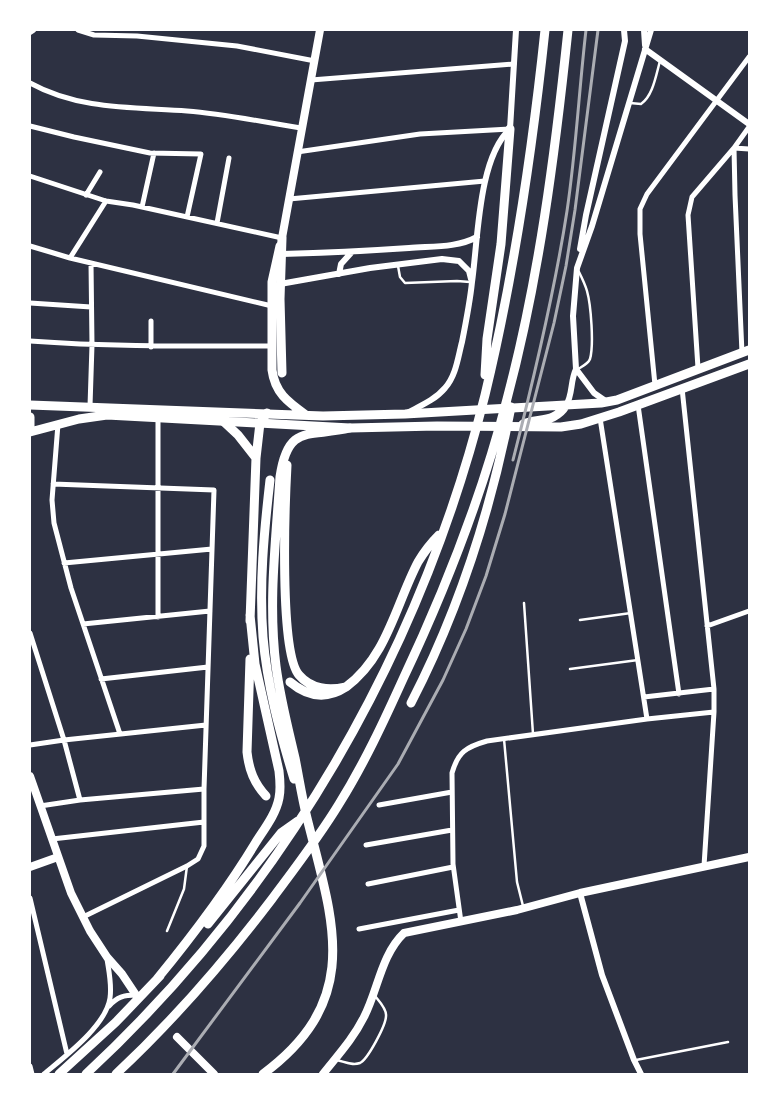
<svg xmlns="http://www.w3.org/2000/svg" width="779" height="1104" viewBox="0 0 779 1104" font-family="Cabin,sans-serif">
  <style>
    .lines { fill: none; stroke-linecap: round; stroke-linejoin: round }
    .service { stroke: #fff; stroke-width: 2.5 }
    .minor { stroke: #fff; stroke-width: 5 }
    .tertiary { stroke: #fff; stroke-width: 6 }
    .secondary { stroke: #fff; stroke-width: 8 }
    .primary { stroke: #fff; stroke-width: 9 }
    .trunk { stroke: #fff; stroke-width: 9 }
    .rail { stroke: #abadb3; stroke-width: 3 }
  </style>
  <rect width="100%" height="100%" fill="#2d3142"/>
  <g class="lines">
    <!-- service -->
    <path class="service" d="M630,103l11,1c12,-8 15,-29 19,-43
      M398,266l2,11 5,6 52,-2 13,1
      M578,369c5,-3 10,-5 12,-10 4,-14 1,-54 -3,-68 -2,-7 -5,-13 -8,-19
      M524,603l9,131
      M580,620l51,-7
      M570,669l68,-9
      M504,739l13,143 6,24
      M167,931l17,-42 3,-23
      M337,1060c8,2 15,6 23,3 8,-4 26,-38 26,-47 1,-7 -7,-15 -11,-20
      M636,1060l92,-18"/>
    <!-- minor -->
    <path class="minor" d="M78,30l16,5 43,1 100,10 78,15
      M311,80l203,-16
      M30,83c49,27 103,24 157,28 38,3 76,11 114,17
      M30,126l44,11 76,16 51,1 -14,63
      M297,152l123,-18 90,-5
      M30,176l76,25 27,4 149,33
      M86,195l14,-23
      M289,199l196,-18
      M142,207l12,-54
      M217,223l12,-65
      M30,246l40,12 202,48
      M70,258l36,-57
      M30,303l61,4
      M151,321v26
      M30,341c81,6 161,5 242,5
      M742,353l-7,-158 -1,-47 15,1
      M698,368l-10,-153 4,-18 42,-49 15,-21
      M655,385l-15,-151v-25l7,-15 102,-137
      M682,388l32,301v23l-10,154
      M638,405l41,289
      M90,406l2,-61 -1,-82
      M158,418v199
      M600,418l47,301
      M58,424l-6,76 2,23 17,65 49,146
      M53,484l161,6 -10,299v57l-6,13 -11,7 -104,51
      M64,563l148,-14
      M83,624l127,-13
      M707,626l42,-15
      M30,633l34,107 16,60
      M101,679l107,-12
      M644,697l70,-8
      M30,745l34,-5 142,-15
      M379,805l73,-13
      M40,806l40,-6 124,-11
      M52,839l152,-17
      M366,845l86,-15
      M368,884l85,-17
      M30,898l37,156
      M461,922l-8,-58 -1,-91c6,-21 14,-26 35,-32l160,-22 67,-7
      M359,929l100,-19
      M109,1006c8,-9 15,-11 27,-11
      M30,1066l2,8
      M44,1074c20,-17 62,-48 66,-76 2,-13 -1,-26 -3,-39"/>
    <!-- tertiary -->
    <path class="tertiary" d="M644,30l1,15
      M30,32l3,-2
      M645,49l104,75
      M580,249l6,-34 37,-165 2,-9 -1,-11
      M282,254c42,-1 84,-3 127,-6 22,-2 48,0 68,-11
      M339,274l2,-10 10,-11
      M280,284l90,-16 72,-9 17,2 10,10 2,8
      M576,369l-3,-53 4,-48 15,-42 59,-196
      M576,369l18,24 13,9
      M566,405c7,-10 4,-24 10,-36
      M407,413c13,-7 28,-13 38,-25 11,-12 13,-31 17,-46 4,-20 8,-40 10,-60 6,-41 6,-124 38,-153l6,-99
      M580,893l22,82 32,85 7,14"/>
    <!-- secondary -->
    <path class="secondary" d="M282,238l38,-208
      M30,776l41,117 19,38 17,26 15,17 14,21
      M30,867l28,-10
      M177,1037l37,37
      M323,1074c15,-19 30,-35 41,-57 14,-27 17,-62 40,-84l113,-23 63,-17 169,-36"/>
    <!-- primary -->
    <path class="primary" d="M280,246l-8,36v88c3,23 16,32 34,45
      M30,405l293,11 82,-2 196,-11 16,-3 132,-50
      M30,417v11
      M523,424c17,-6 32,-1 43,-19
      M30,432l49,-13 28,-4 243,13 87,-2 124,1 20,-3 38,-12 130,-48"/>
    <!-- trunk -->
    <path class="trunk" d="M282,373l-2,-74 2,-61
      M485,375l2,-36 14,-95 9,-115
      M223,421l15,14 18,23
      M287,465c-2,37 -8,187 12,210 12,14 30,16 46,12
      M270,480c-6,52 -11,105 -7,157 4,48 17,96 31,142
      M250,621l6,-163 4,-35 7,-10
      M250,659l-3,93c2,18 7,31 19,44
      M290,682c18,15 36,18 56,5 41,-30 50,-83 72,-125 6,-10 13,-19 21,-27
      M411,703c48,-93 80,-193 100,-296
      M208,924l73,-91 17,-12
      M157,979c36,-44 70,-89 99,-137 9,-14 20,-28 23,-44 2,-9 1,-18 0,-27l-24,-107 -5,-49
      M59,1074l57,-52 44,-46
      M86,1074c196,-182 334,-419 399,-679 29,-120 47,-242 60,-365
      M116,1074c58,-54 108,-112 156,-175 23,-31 47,-62 67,-95 25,-40 45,-83 64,-125 43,-91 79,-183 104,-280 32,-120 48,-245 61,-369
      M263,1074c101,-75 70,-152 44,-256 -5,-20 -8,-40 -12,-60 -7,-30 -15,-61 -19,-92 -8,-64 0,-126 4,-189 8,-55 30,-39 70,-49"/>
    <!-- rail -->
    <path class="rail" d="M513,460c21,-82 41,-165 54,-249 9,-60 12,-121 19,-181
      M173,1074l127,-171 98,-139 45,-84 23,-51 20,-53 19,-62 49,-191 12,-57 9,-56 23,-180"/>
  </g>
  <!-- border -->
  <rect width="779" height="1104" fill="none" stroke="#ffffff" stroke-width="62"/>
</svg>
